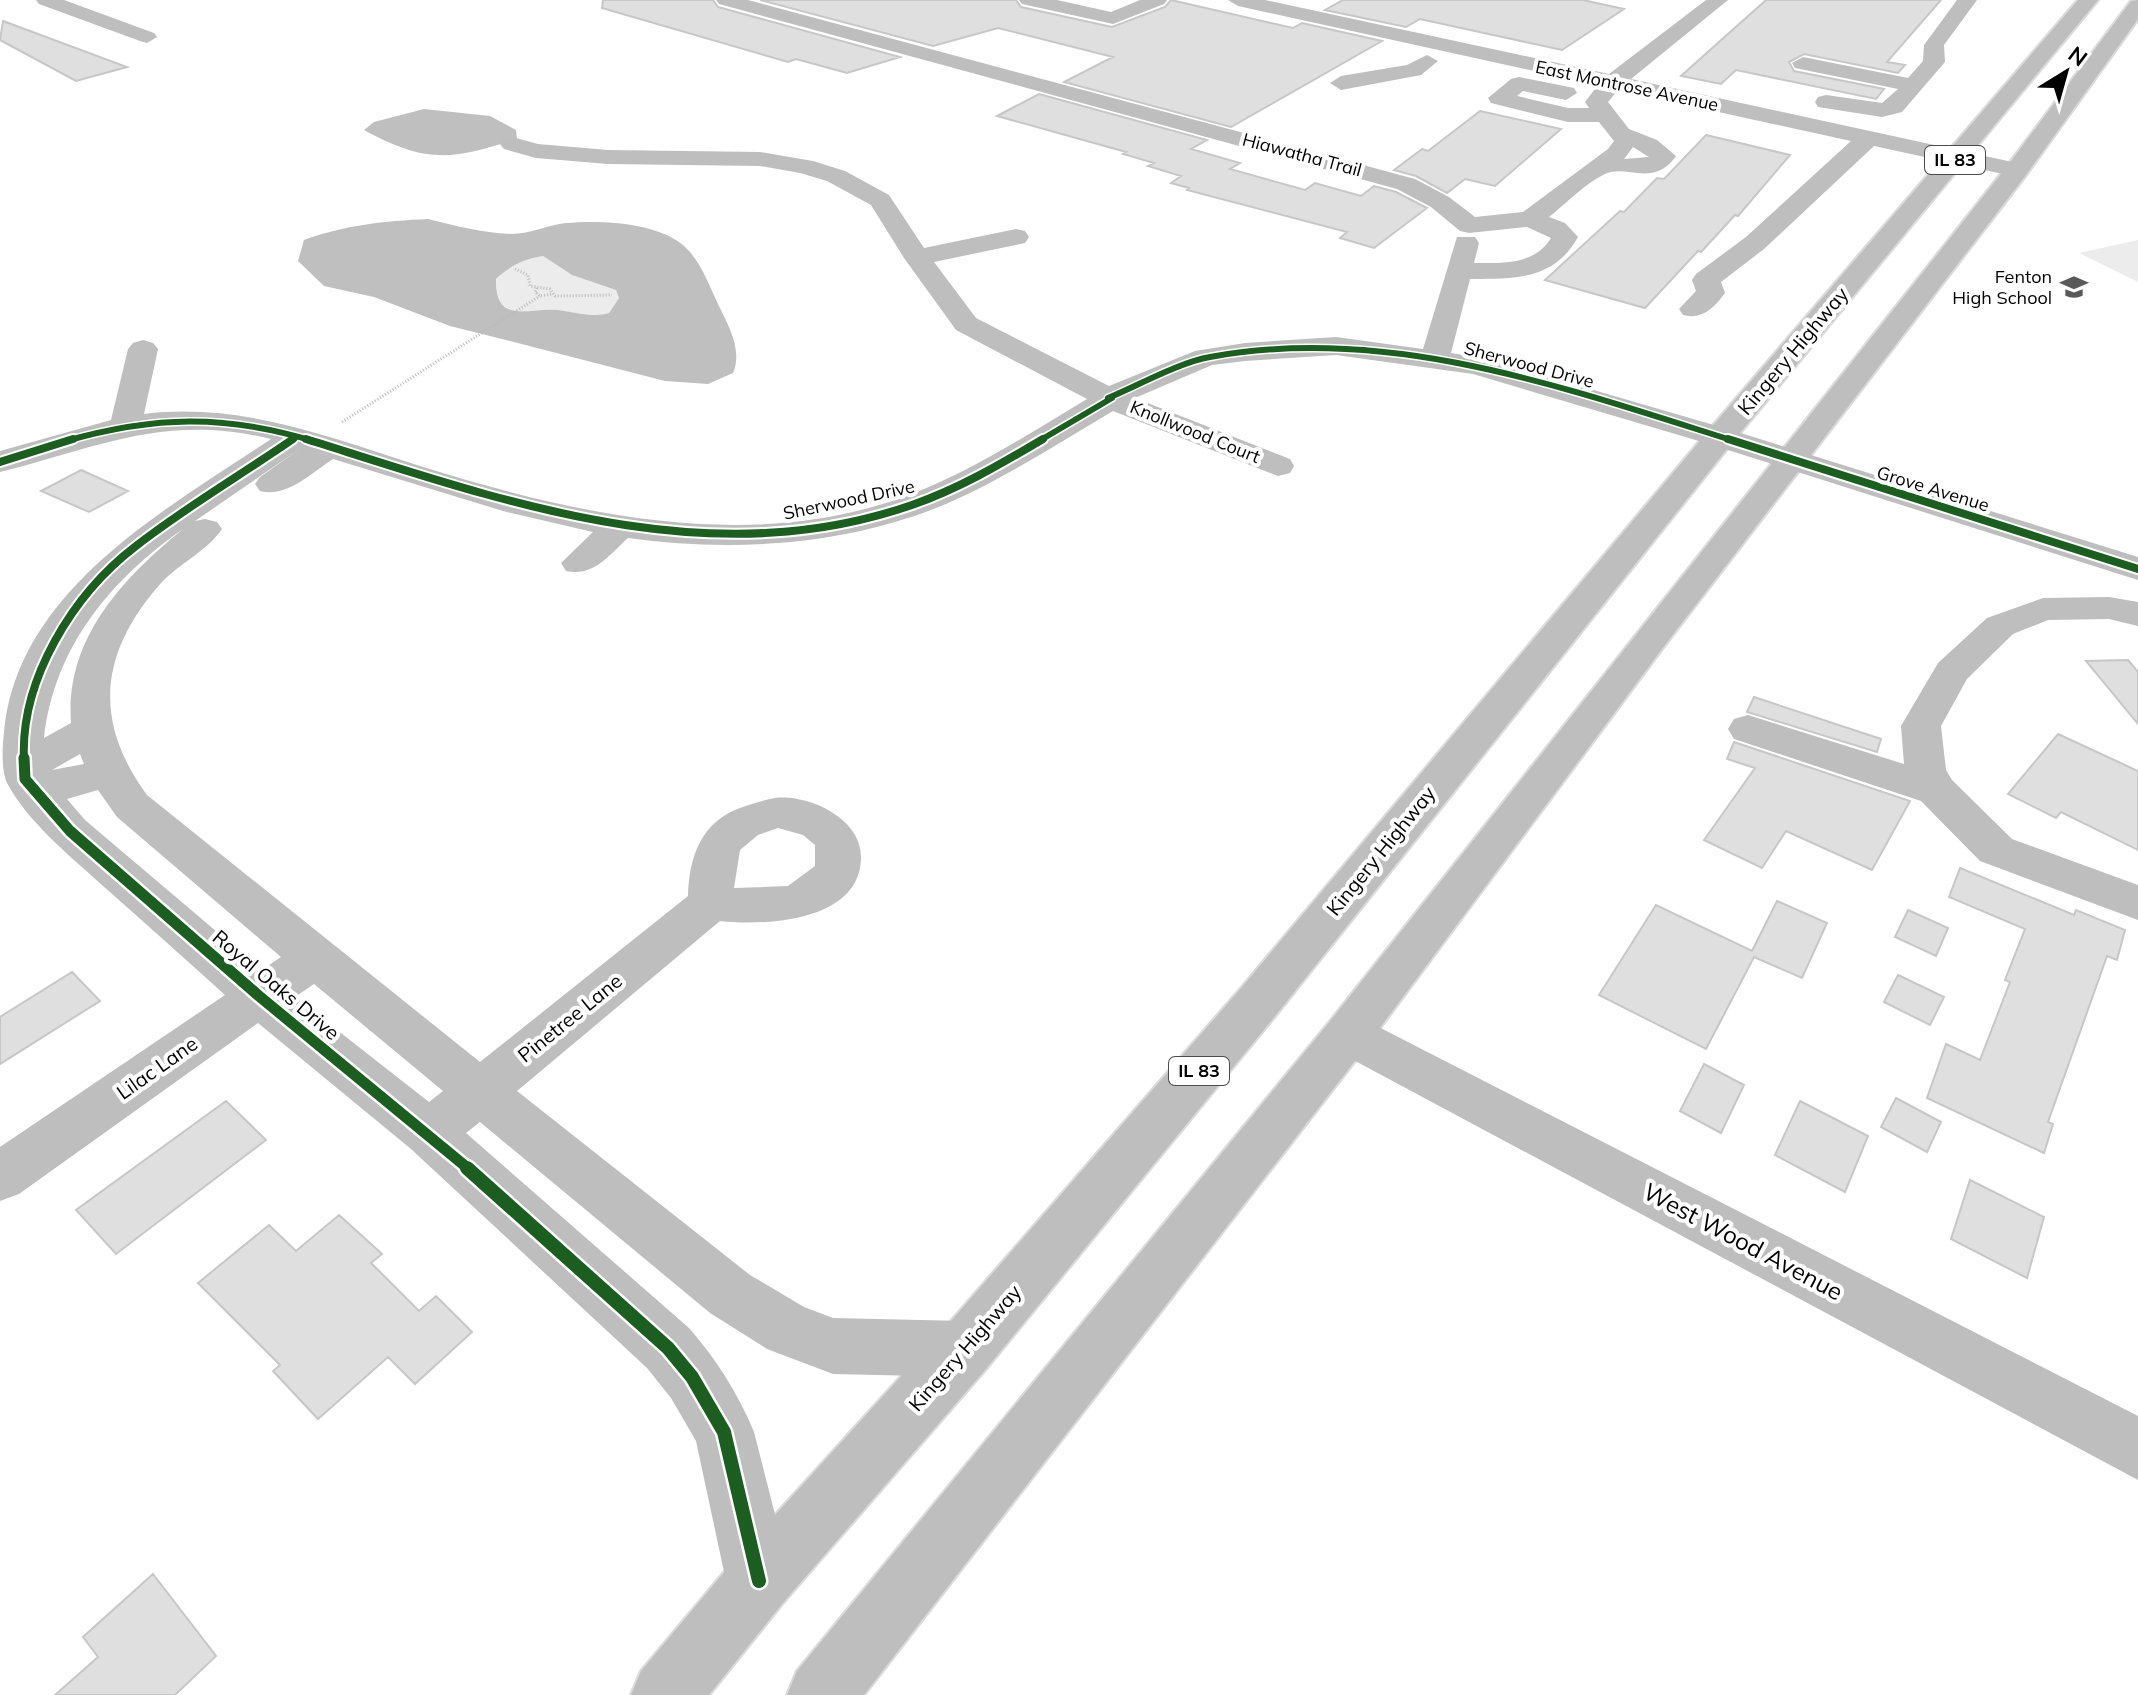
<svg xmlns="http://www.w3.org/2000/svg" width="2138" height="1695" viewBox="0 0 2138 1695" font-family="Mulish,sans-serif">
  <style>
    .green { fill: #ececec }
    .water { fill: #bfbfbf; fill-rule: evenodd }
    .building { fill: #dfdfdf; stroke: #c7c7c7; stroke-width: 2 }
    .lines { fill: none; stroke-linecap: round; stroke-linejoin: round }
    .highway-casing { stroke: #dbdbdb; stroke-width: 4 }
    .path { stroke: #b9b9b9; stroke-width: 3; stroke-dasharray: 1 2; stroke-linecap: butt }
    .minor { fill: #bebebe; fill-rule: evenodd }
    .highway { fill: #bebebe; fill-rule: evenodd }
    .cycleway-far3-casing { stroke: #fff; stroke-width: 9 }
    .cycleway-far2-casing { stroke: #fff; stroke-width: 12 }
    .cycleway-far1-casing { stroke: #fff; stroke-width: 16 }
    .cycleway-casing { stroke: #fff; stroke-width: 19 }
    .cycleway-far3 { stroke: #1b5e20; stroke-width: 6 }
    .cycleway-far2 { stroke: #1b5e20; stroke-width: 8 }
    .cycleway-far1 { stroke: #1b5e20; stroke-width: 11 }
    .cycleway { stroke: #1b5e20; stroke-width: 14 }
    .labels { text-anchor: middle; stroke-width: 8; stroke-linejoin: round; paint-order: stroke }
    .far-street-label { font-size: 18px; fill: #000; stroke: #fff }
    .shield { fill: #fff; stroke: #4c4c4c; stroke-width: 2 }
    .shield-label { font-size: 18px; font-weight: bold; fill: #000 }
    .far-poi-label { font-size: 18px; fill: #000; stroke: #fff; text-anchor: end }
    .street-label { font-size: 20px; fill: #000; stroke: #fff }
    .near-street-label { font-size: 24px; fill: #000; stroke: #fff }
  </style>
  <rect width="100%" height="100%" fill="#fff"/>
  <!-- green -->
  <path class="green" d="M2138,240v42l-59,-29z
    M543,256l29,19 44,15 3,8 -10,15c-18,5 -34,-1 -52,-3 -27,-3 -61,16 -61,-31 14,-13 28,-20 47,-23z"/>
  <!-- water -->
  <path class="water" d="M424,109l66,7 26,14 1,9c-66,21 -90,25 -153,-9l10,-8z
    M428,219c28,7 55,14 84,15 18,0 36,-9 54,-11 33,-3 85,-1 113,19 20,14 29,41 39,62 10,21 25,46 15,69l-25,11 -43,-3 -159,-41 -56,-14 -76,-29 -50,-11 -26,-25 6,-21c41,-15 80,-19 124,-21zM543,256l29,19 44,15 3,8 -10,15c-18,5 -34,-1 -51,-3 -28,-3 -63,16 -62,-31 14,-13 28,-20 47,-23z"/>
  <!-- building -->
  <path class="building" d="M603,0h110l5,7 182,50 -53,16 -51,-14 -8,3 -186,-54z
    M760,0h256l5,7 91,20 53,-20 6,-7 122,28 9,-5 80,18 -151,86 -167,-45 49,-25 -115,-29 -65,18z
    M1343,0h240l41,9 -62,41 -142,-31 -14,8 -81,-17z
    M1766,0h175l-54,62 18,3 -7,8 -94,-19 -15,8 5,9 90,18 -8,10 -140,-29 -15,14 -40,-8z
    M3,21l124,46 -51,14 -76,-41z
    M1039,94l168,46 -16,9 49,14 -10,6 75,21 10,-7 46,13 13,-10 22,6 31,16 -53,40 -34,-10 7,-6 -160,-42 2,-2 -18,-5 10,-7 -33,-10 6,-3 -31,-9 3,-2 -129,-36z
    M1480,111l81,18 -66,57 -30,-7 -18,14 -31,-17 -22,-6 28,-21 6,2z
    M1706,135l84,20 -52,61 -3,-1 -34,37 -3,-1 -53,57 -100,-28 75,-69 4,1 33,-34 7,1z
    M81,470l47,21 -39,21 -48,-21z
    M2128,660l10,12v52l-52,-63z
    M1754,697l127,42 -4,13 -130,-40z
    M2058,734l80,37v79l-77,-38 -5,6 -48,-24z
    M1734,742l176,59 -38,69 -86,-39 -24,37 -58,-28 51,-72 -28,-9z
    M1960,868l114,47 2,-5 49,20 -8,30 -10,-4 -59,166 5,2 -9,29 -117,-55 19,-54 34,16 30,-78 -5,-2 20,-51 -76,-32z
    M1777,901l50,22 -25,55 -48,-21 -48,92 -107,-54 57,-90 96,46z
    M1908,910l40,18 -12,28 -41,-19z
    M72,972l28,29 -100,63v-47z
    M1898,975l46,22 -14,28 -46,-23z
    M1704,1064l40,21 -23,48 -41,-22z
    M1896,1098l45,24 -14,30 -46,-25z
    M226,1101l40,39 -150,114 -40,-44z
    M1800,1101l68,35 -23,56 -70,-37z
    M1970,1180l74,37 -17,61 -76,-39z
    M339,1215l43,39 -11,9 48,48 17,-15 36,36 -57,52 -27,-27 -70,62 -45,-48 7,-6 -82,-82 71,-58 27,26z
    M153,1574l63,82 -41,39h-120l43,-38 -15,-20z"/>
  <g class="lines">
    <!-- highway casing -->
    <g class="highway-casing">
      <path id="highway" d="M2078,0h20l-367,444 -455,571 -290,354 -204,235 -73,91h-78l10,-24 95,-113 208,-229 298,-342 467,-557z
        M2138,0v19l-112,156 -361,470 -300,403 -501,647h-77l10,-24 534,-651 677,-855 123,-164z"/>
    </g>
    <!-- path -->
    <path class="path" d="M515,269l13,6 2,11 20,3 5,7 57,-1
      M537,288l-2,4 5,4 13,-2
      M342,422l198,-126"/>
    <!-- minor -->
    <path class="minor" d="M36,0h28l90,33 3,4 -10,6 -7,-2 -101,-37z
      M716,0h32l667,179 34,18 26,20 48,-5 85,-63 6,-8 -15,-19h-31l-77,-19 -3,-5 23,-19 8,-2 55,11 3,5 -11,7 -43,-9 -6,5 51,12h21l-4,-6 13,-17 -360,-79 -10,-6h37l344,74 97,-74h22l-97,79 386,84 9,2 3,5 -3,5 -9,2 -143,-31 -110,103 -43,33 4,11c-11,15 -23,27 -42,22l-4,-6 17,-18 -4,-11 4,-6 50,-37 105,-96 -233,-51 -10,12 21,27 28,11 19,16c-22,32 -50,8 -71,18 -20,9 -39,30 -56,43l16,6 13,14c-24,43 -63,42 -108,42l-19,74 36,6 244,71 407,127v23l-429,-136 -236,-70 -137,-19 -91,6 -33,4 -77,33 155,61 4,7 -4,7 -12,3 -165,-65c-58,34 -115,72 -177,97 -96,38 -206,44 -308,30 -19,17 -34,39 -62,33l-5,-8 32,-31 -90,-21 -170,-52c-22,14 -46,39 -73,32l-5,-7 5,-7 41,-29 -106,73 10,-2 12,3 5,7c-15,22 -42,34 -60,53 -62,69 -70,138 -15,213l333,267 208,-166c1,-39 13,-74 52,-88 11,-4 24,-8 35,-10 34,-4 88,21 86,61 -2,63 -97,67 -141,62l-203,170 233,184 54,32 29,11 132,3 21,8 8,20 -8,20 -21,8 -132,-3 -66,-25 -57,-36 -230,-191 -14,11 223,195c27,31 49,65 65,104l38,149 -10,23 -23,10 -23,-10 -10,-23 -30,-140 -25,-43 -24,-30 -236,-219 -153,-126 -239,171 -19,7v-54l225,-152c-41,-37 -82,-74 -123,-110 -32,-29 -75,-64 -95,-102 -7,-15 -4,-43 -2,-60 19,-137 162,-214 266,-284 -105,-26 -172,8 -271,33v-21l111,-31 17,-71 5,-6 10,-3 10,3 5,6 -14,65c97,-12 185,23 276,52 157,49 333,89 492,28 62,-24 118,-61 175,-95l-131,-69 -52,-72 -33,-53 -44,-24 -27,-8 -40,-7 -152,-2 -72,-6 -32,-9 -4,-5 4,-5 8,-2 26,7 70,6 152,2 53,9 32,10 44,24 35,53 92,-19 9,2 4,6 -4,6 -91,19 42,56 133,68 86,-35 50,-8 91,-6 87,12 34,-112h18l4,6 -5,20c28,0 61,2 77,-25l-24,-11 -58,6 -9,-2 -29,-24 -34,-18 -678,-185zM1633,147l16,10 -25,2zM183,529c-61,50 -118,110 -112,194l-27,15c10,-90 66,-158 139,-209zM80,754l4,10 -32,6zM98,790l19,27 164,140 -19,13 -177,-150 -18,-21zM778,828l25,7 12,10v21l-27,20 -54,2 6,-38 18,-15zM314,984l129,107 -14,11 -134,-105z
      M1019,0h38l54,12 29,-12h27l-3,4 -51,20 -91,-20z
      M1957,0h20l-33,45 1,17 -43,50 -20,5 -64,-10 -3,-5 3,-5 8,-2 56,8 16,-14 -103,-21 -3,-5 11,-6 105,21 15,-17 1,-16z
      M1427,55l11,6 -17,14 -80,15 -11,-7 11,-7 66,-11z
      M2109,597l29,5v24l-29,-7 -61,1 -35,14 -46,45 -26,47 5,44 6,10 60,59 126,46v35l-158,-59 -59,-60 -187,-62 -6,-10 6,-10 14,-4 156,49 -3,-38 37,-63 49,-45 56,-20z
      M1348,1014l17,6 773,396v64l-807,-432 -8,-14 8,-14z"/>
    <!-- highway -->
    <use href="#highway" class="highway"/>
    <!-- cycleway-far3 casing -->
    <g class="cycleway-far3-casing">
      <path id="cycleway-far3" d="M1108,398c29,-12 72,-36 102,-41 178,-33 356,31 524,84
        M66,441c88,-25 158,-27 247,0
        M290,441l5,-3
        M1039,441l73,-43"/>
    </g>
    <!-- cycleway-far2 casing -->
    <g class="cycleway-far2-casing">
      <path id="cycleway-far2" d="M306,439c197,62 401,137 606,66 46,-16 89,-41 131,-66
        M1728,439l410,130
        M0,462l73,-23
        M24,760c-4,-80 49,-166 112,-214 50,-39 105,-71 157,-107"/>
    </g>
    <!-- cycleway-far1 casing -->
    <g class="cycleway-far1-casing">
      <path id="cycleway-far1" d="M24,758l1,21 45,52 189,165 211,174"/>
    </g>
    <!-- cycleway casing -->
    <g class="cycleway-casing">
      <path id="cycleway" d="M467,1168l201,180 24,29 32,55 35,149"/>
    </g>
    <!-- cycleway-far3 -->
    <use href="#cycleway-far3" class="cycleway-far3"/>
    <!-- cycleway-far2 -->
    <use href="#cycleway-far2" class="cycleway-far2"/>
    <!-- cycleway-far1 -->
    <use href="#cycleway-far1" class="cycleway-far1"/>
    <!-- cycleway -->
    <use href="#cycleway" class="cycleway"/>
  </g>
  <!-- icons -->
  <defs>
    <g id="school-bare" transform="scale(2.16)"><path d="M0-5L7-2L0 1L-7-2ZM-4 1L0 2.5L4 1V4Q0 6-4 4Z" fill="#595959" stroke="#fff" stroke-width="2.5" paint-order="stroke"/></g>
  </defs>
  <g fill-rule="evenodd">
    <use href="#school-bare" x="2074" y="287"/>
  </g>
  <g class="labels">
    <!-- far-street labels -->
    <g class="far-street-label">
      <text transform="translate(1627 86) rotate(12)" y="6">East Montrose Avenue</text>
      <text transform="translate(1302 155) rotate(15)" y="6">Hiawatha Trail</text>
      <text transform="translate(1529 365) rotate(15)" y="6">Sherwood Drive</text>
      <text transform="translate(1195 432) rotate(22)" y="6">Knollwood Court</text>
      <text transform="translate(1933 489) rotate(17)" y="6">Grove Avenue</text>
      <text transform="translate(849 500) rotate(-12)" y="6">Sherwood Drive</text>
    </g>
    <!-- shield labels -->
    <g class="shield">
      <rect x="1925" y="146" width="60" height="28" rx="6"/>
      <rect x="1169" y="1057" width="60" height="28" rx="6"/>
    </g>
    <g class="shield-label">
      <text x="1955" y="166">IL 83</text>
      <text x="1199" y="1077">IL 83</text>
    </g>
    <!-- far-poi labels -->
    <g class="far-poi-label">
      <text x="2052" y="283">Fenton<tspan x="2052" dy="21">High School</tspan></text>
    </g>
    <!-- street labels -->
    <g class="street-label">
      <text transform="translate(1793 351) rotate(-50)" y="7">Kingery Highway</text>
      <text transform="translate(1381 851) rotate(-51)" y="7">Kingery Highway</text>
      <text transform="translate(276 985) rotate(40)" y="7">Royal Oaks Drive</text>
      <text transform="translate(570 1018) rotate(-39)" y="7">Pinetree Lane</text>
      <text transform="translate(157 1068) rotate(-35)" y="7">Lilac Lane</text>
      <text transform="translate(965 1348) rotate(-49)" y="7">Kingery Highway</text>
    </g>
    <!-- near-street labels -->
    <g class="near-street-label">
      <text transform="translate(1743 1242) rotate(28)" y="8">West Wood Avenue</text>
    </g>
  </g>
  <!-- north arrow -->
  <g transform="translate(2066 72) rotate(37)" stroke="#ffffff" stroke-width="6" paint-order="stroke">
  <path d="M0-6L14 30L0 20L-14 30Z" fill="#000000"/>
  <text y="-12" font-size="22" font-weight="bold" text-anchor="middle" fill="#000000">N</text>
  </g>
</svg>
